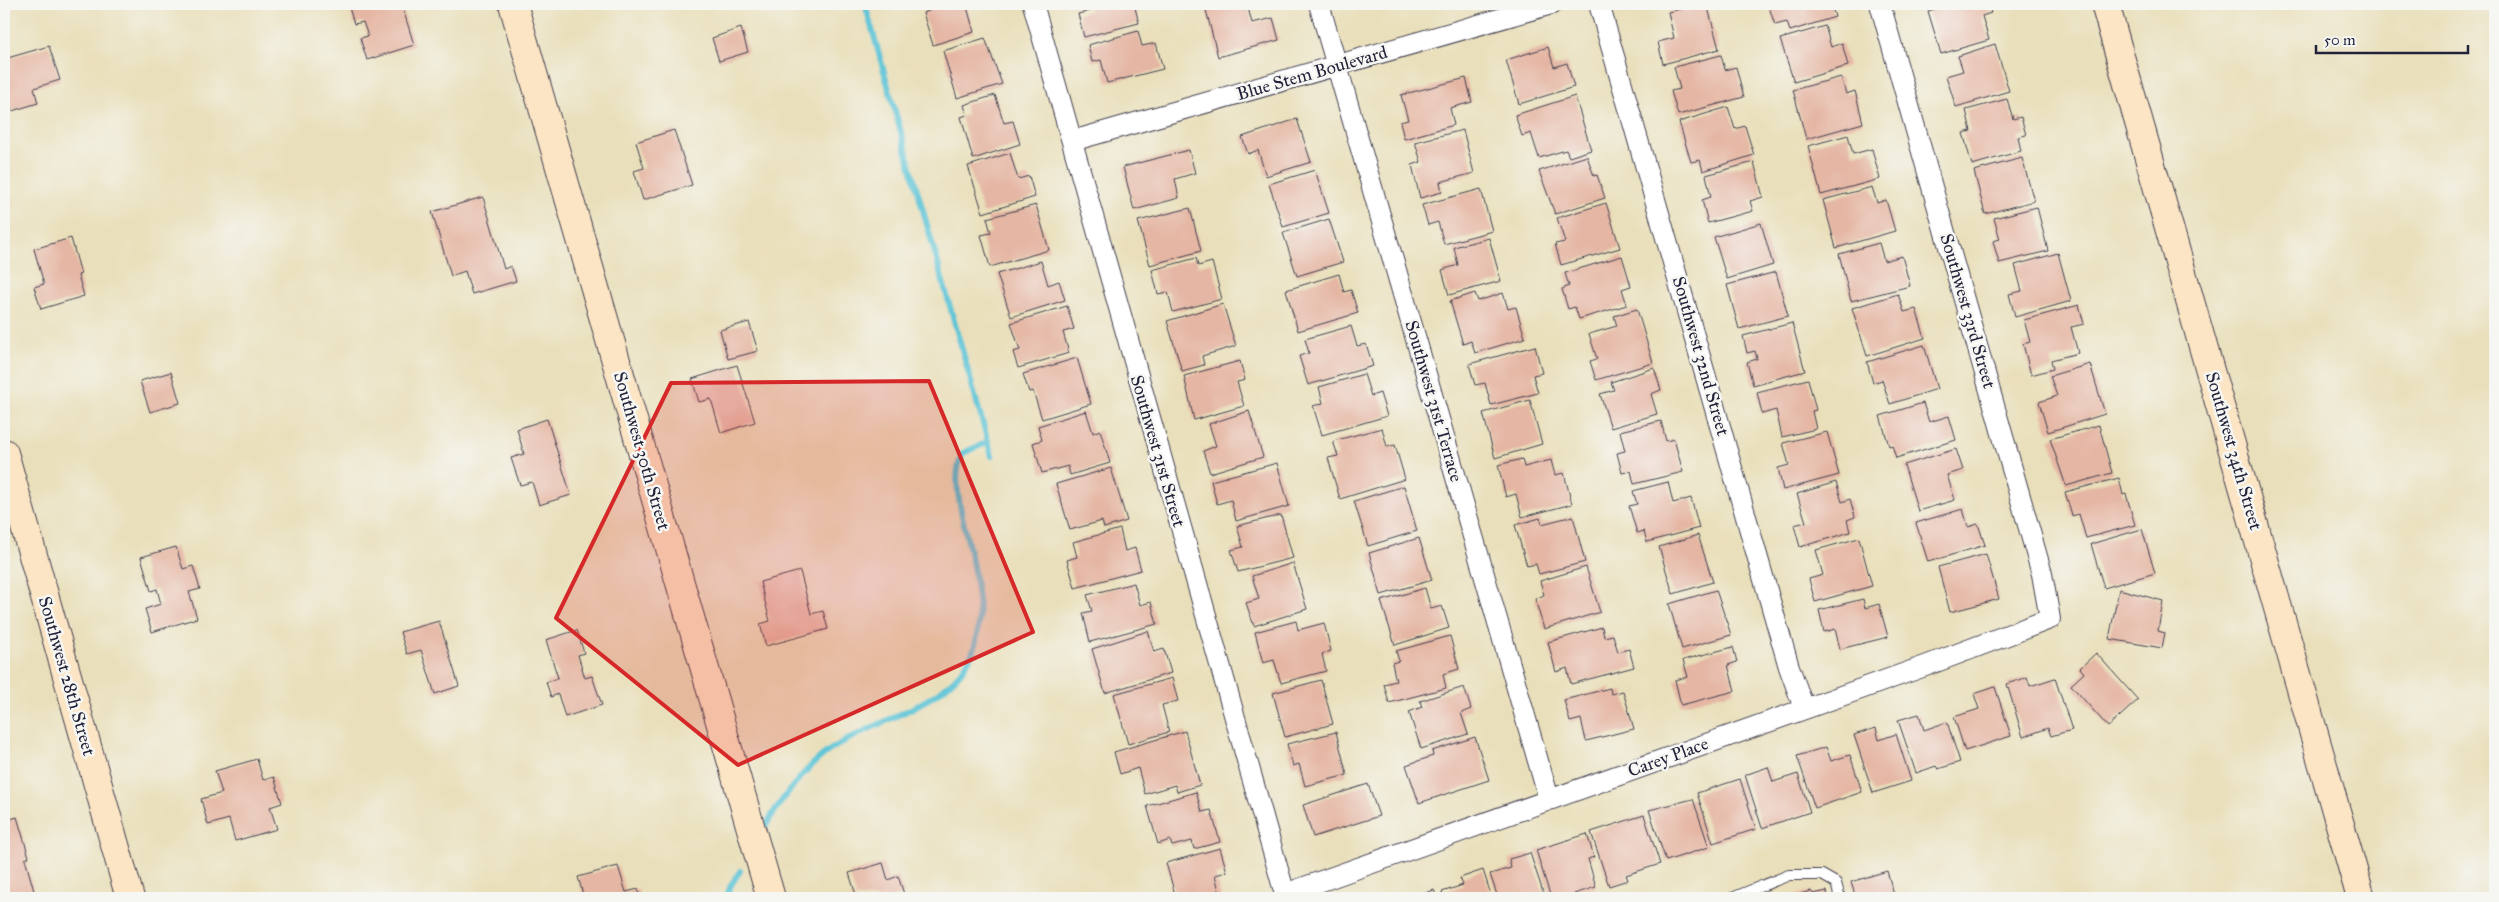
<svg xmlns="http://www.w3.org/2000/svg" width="2499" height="902" viewBox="0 0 2499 902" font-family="'IM FELL Great Primer',serif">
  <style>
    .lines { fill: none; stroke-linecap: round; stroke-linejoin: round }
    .stream { stroke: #59c3d5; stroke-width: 6 }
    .building { fill: #e5b6a3 }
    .lane-casing { stroke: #403e4e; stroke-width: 12 }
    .street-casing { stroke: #403e4e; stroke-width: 22 }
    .secondary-casing { stroke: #403e4e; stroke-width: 30 }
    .lane { stroke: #fff; stroke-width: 10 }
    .street { stroke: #fff; stroke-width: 20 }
    .secondary { stroke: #fce5c4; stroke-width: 28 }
    .marked { fill: #d62828; fill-opacity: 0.2; stroke: #d62828; stroke-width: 4; stroke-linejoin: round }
    .labels { text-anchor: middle; stroke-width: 5; stroke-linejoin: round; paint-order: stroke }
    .street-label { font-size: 18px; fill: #22223b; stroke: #f6f6f2 }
  </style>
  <rect width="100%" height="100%" fill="#f6f6f2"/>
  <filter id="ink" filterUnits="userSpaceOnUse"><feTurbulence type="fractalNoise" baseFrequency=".02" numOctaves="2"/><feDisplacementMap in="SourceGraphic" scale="10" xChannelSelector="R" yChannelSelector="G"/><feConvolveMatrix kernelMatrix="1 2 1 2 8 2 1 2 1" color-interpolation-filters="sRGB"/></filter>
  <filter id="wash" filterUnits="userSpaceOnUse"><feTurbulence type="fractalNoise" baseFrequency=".0096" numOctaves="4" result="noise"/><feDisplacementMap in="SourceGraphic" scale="20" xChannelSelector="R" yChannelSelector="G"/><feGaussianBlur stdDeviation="1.12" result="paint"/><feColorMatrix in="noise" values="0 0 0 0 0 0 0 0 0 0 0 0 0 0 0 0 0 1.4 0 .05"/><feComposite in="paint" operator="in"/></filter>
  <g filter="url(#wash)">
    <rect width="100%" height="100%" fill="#e9dfba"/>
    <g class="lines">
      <!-- stream -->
      <path class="stream" d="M865,4l123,438
        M766,825c14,-24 40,-59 64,-75 44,-30 123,-46 143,-99 15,-39 -3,-96 -11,-135 -4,-22 -9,-43 1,-63l25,-11 4,14
        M726,898l5,-13 9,-14"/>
    </g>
    <g id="blocks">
      <!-- building -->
      <path class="building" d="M348,4h55l2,4 -2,1 11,36 -47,15 -7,-22 8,-2 -5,-14 -9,2z
        M927,4h48l-8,3 7,25 -41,13 -10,-32 6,-2z
        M1088,4h46l5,19 -55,14 -6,-23 12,-3z
        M1229,4h18l5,19 21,-5 6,22 -61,17 -12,-47z
        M1701,4h6l12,45 -56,15 -5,-22 16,-4 -6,-26z
        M1768,4h63l4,13 -45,14 -3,-9 -12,3z
        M1951,4h37l3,9 -9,3 7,24 -48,14 -13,-43z
        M1825,26l6,21 11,-4 6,23 -54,16 -14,-43z
        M741,28l7,24 -29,9 -7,-23z
        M1138,31l4,15 14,-3 7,26 -56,14 -6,-23 -9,2 -4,-17z
        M985,38l17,46 -45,14 -14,-47z
        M1995,44l14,47 -53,16 -10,-31 17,-5 -5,-15z
        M49,46l11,34 -26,8 4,15 -26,8 -5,-15 -3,1v-31h2l-2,-7z
        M1548,47l6,20 13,-4 7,24 -55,17 -13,-44z
        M1721,55l4,15 11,-3 8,30 -66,18 -7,-24 9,-2 -6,-22z
        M1841,77l5,17 9,-3 8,32 -57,16 -13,-49z
        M1466,78l6,24 -22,6 4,17 -50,14 -4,-17 8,-2 -7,-25z
        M995,95l9,28 9,-2 7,23 -47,15 -12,-42 6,-2 -3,-10z
        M1575,96l16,54 -22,7 -3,-7 -27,8 -8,-25 -9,3 -7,-21z
        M2007,99l6,20 8,-2 5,18 -8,2 3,14 -49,14 -9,-32 8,-2 -5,-21z
        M1728,107l7,22 10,-3 9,29 -51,16 -3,-11 -9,2 -12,-40z
        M1297,119l14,43 -45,14 -8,-26 -10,4 -6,-17z
        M674,130l18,55 -49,15 -9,-29 10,-3 -8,-26z
        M1463,130l11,43 -34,9 2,10 -22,6 -8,-33 9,-3 -6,-20z
        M1848,135l5,19 19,-5 8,30 -59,16 -13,-49z
        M1189,150l6,23 -20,6 4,19 -45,12 -11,-43z
        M1010,153l8,26 11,-3 6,21 -52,16 -15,-47z
        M1587,156l7,20 3,-1 8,23 -50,16 -16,-43z
        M2022,158l12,43 -49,13 -11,-43z
        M1754,162l9,35 -13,4 3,10 -45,12 -6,-23 9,-3 -5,-22z
        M1315,170l14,43 -46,14 -14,-43z
        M1872,187l5,16 9,-3 9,31 -59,17 -13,-48z
        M1481,189l11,42 -48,13 -6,-22 -10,3 -6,-20z
        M483,197l21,72 7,-3 5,15 -44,13 -7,-23 -14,5 -19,-64z
        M1606,203l14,45 -59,17 -6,-21 10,-2 -8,-24z
        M1036,205l13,45 -59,17 -9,-32 10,-2 -4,-15z
        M2037,207l11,44 -49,12 -6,-22 7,-2 -6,-21z
        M1190,208l11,43 -51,14 -12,-44z
        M1329,219l14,43 -46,14 -14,-43z
        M1761,223l12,42 -46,14 -13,-42z
        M71,238l10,36 -3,1 6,21 -43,13 -7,-22 10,-3 -10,-35z
        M1489,238l12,43 -52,14 -7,-25 16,-5 -4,-18z
        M1879,243l5,18 18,-5 8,30 -59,15 -12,-47z
        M2058,253l13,48 -56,16 -6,-23 13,-3 -7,-26z
        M1622,256l9,30 -9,3 5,16 -48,14 -4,-12 -7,2 -6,-20 7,-3 -4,-13z
        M1196,258l2,8 14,-4 10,37 -49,13 -5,-20 -10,2 -6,-24z
        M1041,261l7,24 11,-4 6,19 -54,17 -14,-43z
        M1776,272l12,44 -49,13 -12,-44z
        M1339,274l5,18 7,-2 7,23 -60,18 -12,-41z
        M1475,293l3,8 25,-8 5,16 8,-2 9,31 -50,15 -4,-12 -8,3 -13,-43z
        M1898,294l6,18 12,-3 9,29 -58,18 -15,-48z
        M1223,304l13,42 -34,10 2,9 -22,6 -15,-50z
        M2079,305l5,19 -13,3 7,26 -27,7 2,9 -22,6 -8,-31 7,-2 -6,-22z
        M1067,306l7,23 -11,3 6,21 -51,15 -5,-16 7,-2 -9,-27z
        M1637,309l16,54 -57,17 -6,-19 7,-2 -8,-25 28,-8 -3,-10z
        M749,322l9,29 -30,8 -8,-29z
        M1792,323l13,48 -52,14 -6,-23 10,-3 -2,-8 -8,2 -4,-17z
        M1351,326l6,20 9,-2 7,22 -65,19 -9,-29 10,-3 -4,-14z
        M1924,345l13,44 -47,15 -8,-24 -9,3 -6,-21z
        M1535,346l7,27 -9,2 5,18 -47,12 -6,-22 -10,2 -6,-21z
        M1077,358l14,46 -49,15 -9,-28 -4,1 -6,-18z
        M1240,361l5,19 -8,2 7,24 -50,14 -10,-44z
        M2090,364l15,50 -57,18 -9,-30 18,-6 -7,-20z
        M737,365l18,57 -34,11 -10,-34 -12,3 -7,-23z
        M1654,368l7,22 -10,4 6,20 -46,14 -11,-34 14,-4 -3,-8z
        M171,372l9,31 -30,9 -10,-31z
        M1364,374l7,22 9,-3 7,23 -65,19 -9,-29 10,-3 -4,-16z
        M1808,379l8,31 -4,1 4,18 -34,8 -6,-27 -14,4 -5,-22z
        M1530,400l12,44 -47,14 -12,-45z
        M1923,403l6,19 20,-6 7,24 -60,18 -4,-13 -3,1 -9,-30z
        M1086,411l7,22 7,-3 10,33 -40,12 -2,-9 -26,7 -9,-30 9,-3 -4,-14z
        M1249,411l14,46 -53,16 -7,-22 13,-5 -7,-22z
        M547,419l24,76 -32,10 -7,-23 -12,3 -9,-27 13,-4 -7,-25z
        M1661,421l5,20 8,-2 9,33 -49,12 -3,-13 -9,2 -5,-20 8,-2 -5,-20z
        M2099,425l13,48 -46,13 -16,-47z
        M1382,428l5,19 8,-2 10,34 -65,20 -12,-41 10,-2 -5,-15z
        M1827,432l12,43 -56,15 -5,-22 11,-3 -6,-22z
        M1956,449l7,21 -16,5 8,25 -37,11 -14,-46z
        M1522,459l2,8 27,-7 4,15 9,-2 8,31 -50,13 -6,-23 -10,3 -8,-32z
        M1277,463l12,43 -53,15 -5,-21 -14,4 -6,-23z
        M1111,468l16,53 -23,7 -2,-7 -32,9 -14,-46z
        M2119,478l4,17 3,-1 9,31 -49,13 -7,-24 -7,2 -7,-24z
        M1668,482l5,21 18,-5 8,30 -52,14 -3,-11 -7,2 -8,-27 8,-2 -4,-13z
        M1836,482l6,20 8,-3 5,18 -8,3 3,12 -50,15 -6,-22 12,-3 -9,-28z
        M1404,486l13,45 -49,15 -14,-45z
        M1963,509l5,18 10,-3 7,21 -57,17 -12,-39z
        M1281,515l12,43 -55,14 -7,-22 12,-3 -6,-21z
        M1573,516l12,46 -46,12 -3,-10 -9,2 -12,-41 25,-7 2,6z
        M1120,529l5,22 10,-3 6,22 -66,18 -8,-28 10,-3 -4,-15z
        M2142,529l13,44 -51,15 -13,-44z
        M1698,535l15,47 -40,12 -14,-47z
        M1419,538l13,42 -51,15 -12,-42z
        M1859,538l13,48 -57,16 -6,-23 14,-4 -7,-25z
        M176,547l7,22 10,-3 7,23 -11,3 8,26 -45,14 -7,-23 16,-5 -4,-15 -6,2 -10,-34z
        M1986,554l13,45 -49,13 -12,-45z
        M1293,563l14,46 -53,17 -8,-23 13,-4 -7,-23z
        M1586,567l14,45 -56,17 -9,-30 9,-4 -4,-14z
        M800,571l11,43 12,-3 5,18 -62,17 -6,-22 10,-3 -10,-39z
        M1134,583l6,22 11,-3 6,22 -67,18 -7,-29 9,-2 -5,-16z
        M1425,588l6,21 11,-3 7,22 -54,17 -14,-44z
        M2119,589l44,12 -5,30 7,2 -3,15 -53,-9z
        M1716,590l15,45 -49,14 -13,-45z
        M1863,599l2,9 14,-4 9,33 -48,12 -5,-20 -11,3 -5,-22z
        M439,621l20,65 -24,8 -14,-44 -14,4 -7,-22z
        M1296,621l2,9 26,-7 7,28 -9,3 4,17 -45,12 -7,-23 -11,3 -8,-31z
        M1602,627l2,10 9,-2 5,17 11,-3 5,18 -63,17 -4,-16 -11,4 -8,-30z
        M577,630l7,23 -6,2 7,23 7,-2 10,29 -37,12 -7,-23 -7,3 -5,-15 12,-4 -12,-38z
        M1148,631l6,21 10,-3 7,24 -66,20 -13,-44z
        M1450,636l9,33 -16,5 3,14 -57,15 -5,-19 12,-3 -4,-18 7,-2 -3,-10z
        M1733,647l4,15 -9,3 7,26 -54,14 -6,-25 13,-3 -5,-17z
        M2096,653l42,47 -30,27 -37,-42 13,-12 -4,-5z
        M2027,677l3,9 25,-8 17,52 -21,6 -3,-8 -25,9 -16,-53z
        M1172,678l6,23 -16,4 7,27 -41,12 -14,-50z
        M1321,680l12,44 -48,13 -12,-44z
        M1464,687l7,22 -10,4 7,21 -47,15 -12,-37 13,-5 -2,-6z
        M1995,687l16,49 -46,15 -11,-34 25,-8 -5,-15z
        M1610,688l1,6 12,-3 11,38 -48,12 -5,-22 -11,3 -6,-22z
        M1919,714l5,16 23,-8 13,40 -22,7 -2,-3 -20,7 -18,-53z
        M1876,728l3,12 17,-6 15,47 -38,12 -19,-58z
        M1185,731l15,54 -23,7 -2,-7 -30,9 -7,-26 -18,6 -6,-22z
        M1336,732l11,43 -42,11 -6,-22 -6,2 -6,-22z
        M1475,737l14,43 -70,23 -13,-38 27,-9 -1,-5z
        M1826,747l5,14 19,-6 12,37 -47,16 -18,-52z
        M257,759l6,21 11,-3 8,26 -12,4 7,22 -42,12 -6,-22 -21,6 -7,-26 21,-6 -7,-22z
        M1768,767l5,15 25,-8 12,38 -48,16 -17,-53z
        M1740,779l16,50 -43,14 -16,-50z
        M1368,784l11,32 -66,21 -10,-32z
        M1196,792l6,20 9,-2 9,32 -26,7 -2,-8 -20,5 -2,-6 -12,4 -11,-38z
        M1693,799l16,48 -43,14 -17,-51z
        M1644,815l16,49 -34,11 2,5 -19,6 -18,-54z
        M17,817l12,40 -4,2 9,32 -30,7v-77z
        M1587,834l7,23 -6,2 8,28 -22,7 1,4h-24l-15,-48z
        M1220,848l7,24 -12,3 6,23h-45l-10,-35z
        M1530,853l15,45h-47l-8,-24 21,-6 -2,-9z
        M883,863l5,17 10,-4 6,18 -14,4h-42l8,-3 -7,-22z
        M618,866l8,26 12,-3 2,9h-56l-6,-21z
        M1483,870l9,28h-48l-2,-6 21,-7 -3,-7z
        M1887,871l8,27h-39l-5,-16z
        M1434,890l3,8h-26z
        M1811,891l2,3 14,-3 1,7h-43z"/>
    </g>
  </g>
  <g filter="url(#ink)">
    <use href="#blocks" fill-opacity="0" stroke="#403e4e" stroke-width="1"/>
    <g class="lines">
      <!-- lane casing -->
      <g class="lane-casing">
        <path id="lane" d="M1732,898l57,-23h33l14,8 4,15"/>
      </g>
      <!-- street casing -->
      <g class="street-casing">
        <path id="street" d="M1033,4l253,894
          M1319,4l230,795
          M1599,4l190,663 15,41
          M1072,141l480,-137
          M1285,894l643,-229 122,-46 -8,-45 -162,-570"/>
      </g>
      <!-- secondary casing -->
      <g class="secondary-casing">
        <path id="secondary" d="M513,4l258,894
          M2105,4l256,894
          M4,453l126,445"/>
      </g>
      <!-- lane -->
      <use href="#lane" class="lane"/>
      <!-- street -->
      <use href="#street" class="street"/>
      <!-- secondary -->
      <use href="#secondary" class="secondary"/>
    </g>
  </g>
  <!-- marked area -->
  <path class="marked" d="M929,381l104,251 -295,133 -182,-147 115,-235z"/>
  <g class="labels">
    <!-- street labels -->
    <g class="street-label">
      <text transform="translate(1312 73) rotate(-16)" y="6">Blue Stem Boulevard</text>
      <text transform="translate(1968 311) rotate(74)" y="6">Southwest 33rd Street</text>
      <text transform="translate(1701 356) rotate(74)" y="6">Southwest 32nd Street</text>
      <text transform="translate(1434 401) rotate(74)" y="6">Southwest 31st Terrace</text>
      <text transform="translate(642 451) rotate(74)" y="6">Southwest 30th Street</text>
      <text transform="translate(1158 451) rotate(74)" y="6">Southwest 31st Street</text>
      <text transform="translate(2234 451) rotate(74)" y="6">Southwest 34th Street</text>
      <text transform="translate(67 676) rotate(74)" y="6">Southwest 28th Street</text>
      <text transform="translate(1668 757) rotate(-20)" y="6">Carey Place</text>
    </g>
  </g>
  <!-- margin -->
  <rect width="2499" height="902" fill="none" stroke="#f6f6f2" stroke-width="20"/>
  <!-- scale -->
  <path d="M2316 45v8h152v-8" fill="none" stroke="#22223b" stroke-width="2.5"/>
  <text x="2324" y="45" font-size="15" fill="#22223b" stroke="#f6f6f2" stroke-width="4" paint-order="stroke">50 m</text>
</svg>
